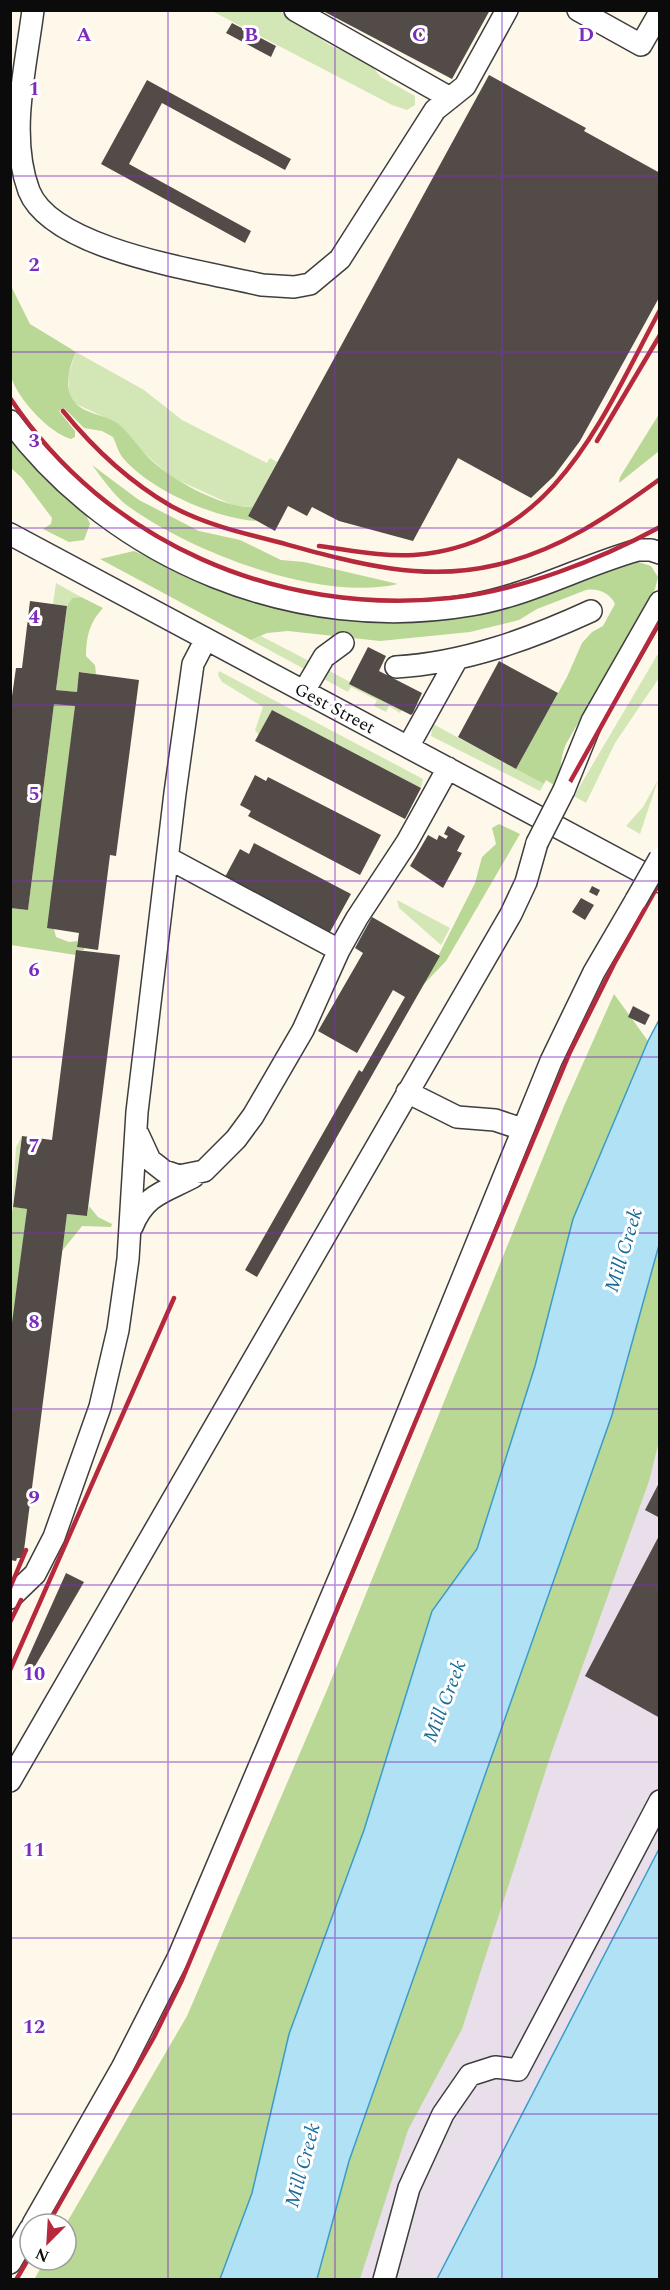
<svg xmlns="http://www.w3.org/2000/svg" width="670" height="2290" viewBox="0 0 670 2290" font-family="Spectral,serif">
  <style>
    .industrial { fill: #e8dfea }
    .green { fill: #d3e7b6 }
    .forest { fill: #b9d795 }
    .water { fill: #b1e1f4; stroke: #3a9cc8; stroke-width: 1.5 }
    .building { fill: #534b48 }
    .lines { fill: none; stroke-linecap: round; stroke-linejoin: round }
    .minor-casing { stroke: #3e3e3e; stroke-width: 24 }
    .minor { stroke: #fff; stroke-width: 21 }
    .rail { stroke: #b6293c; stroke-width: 4.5 }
    .minor-bridge-casing { stroke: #3e3e3e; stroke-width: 24; stroke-linecap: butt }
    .minor-bridge { stroke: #fff; stroke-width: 21 }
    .grid { fill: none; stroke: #7b2cbf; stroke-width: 1.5; stroke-opacity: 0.55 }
    .labels { text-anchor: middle; stroke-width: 6; stroke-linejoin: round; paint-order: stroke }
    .street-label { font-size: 18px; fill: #0b0b0b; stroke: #fff }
    .water-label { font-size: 20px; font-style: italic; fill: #1a6c98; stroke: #fff }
    .grid-label { font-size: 20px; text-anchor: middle; font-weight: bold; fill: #7b2cbf; stroke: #fff; stroke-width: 6; stroke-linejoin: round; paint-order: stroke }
  </style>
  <rect width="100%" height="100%" fill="#fef8ea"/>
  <!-- industrial -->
  <path class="industrial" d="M659,1245v1034l-342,1 32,-119 187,-535z"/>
  <!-- green -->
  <path class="green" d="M212,11h68l48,33 12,6h8l21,13 12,14 34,19v9l-8,5 -15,-5z
    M76,352l68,38 38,30 85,43 3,-5 7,4 -24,45 -18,-1 -64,-29 -67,-60 -30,-14 -5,-10 -1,-17z
    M56,583l25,14 -9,1 -5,8 -14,-2z
    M261,636l50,26 -5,8 -55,-30z
    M659,652v26l-44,65 -29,60 -12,-7z
    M324,668l78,42 -2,3 -11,-7 -3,6 -12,-6 3,-6 -26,-13 -3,5 -28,-15z
    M219,671l204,108 -2,9 -149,-78 -13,25 -4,-5 8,-23 -41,-25 -4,-7z
    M433,724l111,60 -4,7 -109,-55z
    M658,780l-18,54 -14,-8 17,-19z
    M397,900l53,28 -9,17 -42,-37z
    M22,1136l-11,81v6l5,-76z"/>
  <!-- forest -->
  <path class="forest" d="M10,284l20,40 46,28c-6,14 -13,33 -3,48 9,14 31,14 44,23 11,8 21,24 31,34 20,21 75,52 105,50l-5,9 9,5c-41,-2 -107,-31 -134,-63 -5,-6 -7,-15 -10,-21l-11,-6 -18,-3 -20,-20 -5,3 16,20v6l-4,2c-23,-7 -52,-39 -60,-62 -5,-13 0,-76 -1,-93z
    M659,414v37l-40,32 1,-6z
    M11,438l39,45 35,29 5,12 -6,16 -15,2 -26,-13 8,-5 1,-6 -30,-40 -11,-10z
    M92,465l47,35 60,31 41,9 41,20 23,2 94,22c-78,18 -207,-32 -270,-78 -14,-10 -25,-27 -36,-41z
    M134,551l88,39 91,27 16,1 102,-2 201,-56 19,6 7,11 -3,12 -89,155c-7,16 -4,27 -9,43l-11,-7 -2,4 -28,-15 51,-92 15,-34 10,-11 11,-6 12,-22c-5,-11 -17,-16 -29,-14l-49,19 -18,11 -49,12 -90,9 -92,-10 -21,2 -16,7 -151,-81z
    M81,597l22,11c-13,14 -17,28 -17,48l9,9 1,9 -16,-2 -3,20 -21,-2 11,-84 5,-8z
    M54,704l21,2 -21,223 2,8 13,5 8,-1v6l7,1v2h-7l-1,5 -65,-10 -1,-37 18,2z
    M499,824l21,10 -74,127 -22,23 51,-101 7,-26 14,-13 -4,-16z
    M614,994l34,47 -75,178 -38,147 -58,183 -45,62 -68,219 -75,204 -37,159 -32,86 -186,1 11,-20h21v-36l121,-208 140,-326 237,-584z
    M89,1206l9,11 14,7 -1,3 -29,-1 -20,25 5,-37 20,2z
    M13,1207l14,2 -16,129 -1,-115z
    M659,1245v196l-10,40 -97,270 -90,278 -54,101 -48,149 -43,1 32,-119 263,-746z"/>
  <!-- water -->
  <path class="water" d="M659,1020v225l-47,170 -263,746 -32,118h-97l32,-86 37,-159 75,-204 68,-219 45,-62 58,-183 38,-147 75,-178z
    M659,1849v430h-222z"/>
  <!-- building -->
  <path class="building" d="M321,10h169l-38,69z
    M232,23l44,23 -5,11 -45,-24z
    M489,75l97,53 -2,3 76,42v123l-80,145 -26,35 -23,22 -73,-40 -45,83 -74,-20 -27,-14 -5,9 -19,-10 -13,25 -27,-15z
    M147,80l144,79 -6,11 -123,-67 -33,61 122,67 -6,12 -144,-79z
    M30,601l37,5 -11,84 21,2 2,-20 60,8 -23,176 -6,-1 -12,95 -21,-3 2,-14 -32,-5 28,-222 -21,-2 -26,206 -18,-2v-198l6,-42h6z
    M368,647l18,9 -7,15 43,22 -9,20 -2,2 -62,-31z
    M499,661l59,32 -42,76 -58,-32z
    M272,710l149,78 -16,31 -150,-78z
    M255,775l11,6 2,-4 113,58 -21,40 -112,-59 3,-5 -11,-6z
    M448,826l17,10 -8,15 5,2 -19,35 -33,-22 18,-31 9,5 2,-5 7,4 2,-3 -4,-2z
    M254,843l97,51 -21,38 -105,-55 15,-28 9,5z
    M592,886l8,4 -3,6 -8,-4z
    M581,898l13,7 -9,15 -13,-8z
    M372,917l68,39 -183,321 -12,-7 114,-200 3,2 43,-75 -12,-7 -36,63 -39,-22 45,-78 -8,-5z
    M76,950l44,5 -33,261 -20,-2 -44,344h-6l-1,3 -6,-1v-222l17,-129 -14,-2 9,-71 30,4z
    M633,1006l17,9 -5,10 -17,-8z
    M660,1481v37l-15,-8z
    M660,1534v184l-75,-42z
    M66,1573l18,9 -53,91 -8,-4z"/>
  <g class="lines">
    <!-- minor casing -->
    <g class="minor-casing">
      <path id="minor" d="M33,10c-7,57 -25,125 -4,181 24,60 175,80 233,94l32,2 16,-3 30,-25 95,-149 30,-24 42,-76
        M295,10l155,88
        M578,10l63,35 19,-33
        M10,421c105,140 287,214 461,184 59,-10 110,-39 167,-55h13l9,3
        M10,534l650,348
        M396,667c68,-4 134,-28 195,-56
        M304,691l20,-34 19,-14
        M408,747l49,-88
        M564,790l28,-69 68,-119
        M168,858l171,92
        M407,1092l50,25 38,3 27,9
        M138,1134l12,26 14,11 15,5 25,-5 32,-32 17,-23 50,-86 36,-80 18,-32 50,-76 41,-74
        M132,1227c13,-33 33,-35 61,-50
        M10,1598l25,-24 19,-37 46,-130 18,-77 10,-71 9,-147 38,-319 18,-129 13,-25
        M10,1781l501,-867 15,-32 11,-39
        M33,2224l89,-156 56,-110 186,-438 187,-459 43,-89 42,-72
        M10,2263l20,-34
        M384,2280l25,-92 34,-74 27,-39 25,-8 23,3 142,-269"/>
    </g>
    <!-- minor -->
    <use href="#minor" class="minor"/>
    <!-- rail -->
    <path class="rail" d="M10,398c97,145 267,218 440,200 69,-7 149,-38 210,-71
      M63,411c31,38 65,70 108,95 33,18 71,27 107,36 73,20 143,41 218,23 62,-14 113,-49 164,-86
      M597,441l63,-106
      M319,546c31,4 63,11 95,9 141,-11 188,-138 246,-245
      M565,791l95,-170
      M10,1588l16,-38
      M10,1622l11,-22
      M10,1670l164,-372
      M48,2224l106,-187 28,-57 388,-928 44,-88 46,-82
      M16,2280l14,-24"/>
    <!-- minor-bridge casing -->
    <g class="minor-bridge-casing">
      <path id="minor-bridge" d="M537,843l27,-53
        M636,900l24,-42"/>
    </g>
    <!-- minor-bridge -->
    <use href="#minor-bridge" class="minor-bridge"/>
  </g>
  <!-- grid -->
  <path class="grid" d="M168,10v2270M335,10v2270M502,10v2270M10,176h650M10,352h650M10,528h650M10,705h650M10,881h650M10,1057h650M10,1233h650M10,1409h650M10,1585h650M10,1762h650M10,1938h650M10,2114h650"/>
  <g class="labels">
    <!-- street labels -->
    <g class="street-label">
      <text transform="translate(335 708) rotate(28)" y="6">Gest Street</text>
    </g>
    <!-- water labels -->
    <g class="water-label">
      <text transform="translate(623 1250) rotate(-73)" y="7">Mill Creek</text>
      <text transform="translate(444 1701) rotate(-69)" y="7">Mill Creek</text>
      <text transform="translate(302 2165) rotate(-75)" y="7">Mill Creek</text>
    </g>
  </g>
  <g class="grid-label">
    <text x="84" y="41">A</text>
    <text x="251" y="41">B</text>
    <text x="419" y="41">C</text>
    <text x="586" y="41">D</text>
    <text x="34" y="95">1</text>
    <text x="34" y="271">2</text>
    <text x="34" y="447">3</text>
    <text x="34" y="623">4</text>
    <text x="34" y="800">5</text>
    <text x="34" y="976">6</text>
    <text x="34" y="1152">7</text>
    <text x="34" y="1328">8</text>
    <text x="34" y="1504">9</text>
    <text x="34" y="1680">10</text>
    <text x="34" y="1856">11</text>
    <text x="34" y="2033">12</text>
  </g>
  <!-- border -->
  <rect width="670" height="2290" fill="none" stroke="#0b0b0b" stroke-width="24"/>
  <!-- north arrow -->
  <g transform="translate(48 2242) rotate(204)"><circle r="28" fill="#ffffff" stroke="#9d9d9d" stroke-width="1.5"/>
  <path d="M0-4.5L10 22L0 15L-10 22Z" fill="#b6293c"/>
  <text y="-9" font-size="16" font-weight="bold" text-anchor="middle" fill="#0b0b0b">N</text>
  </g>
</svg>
